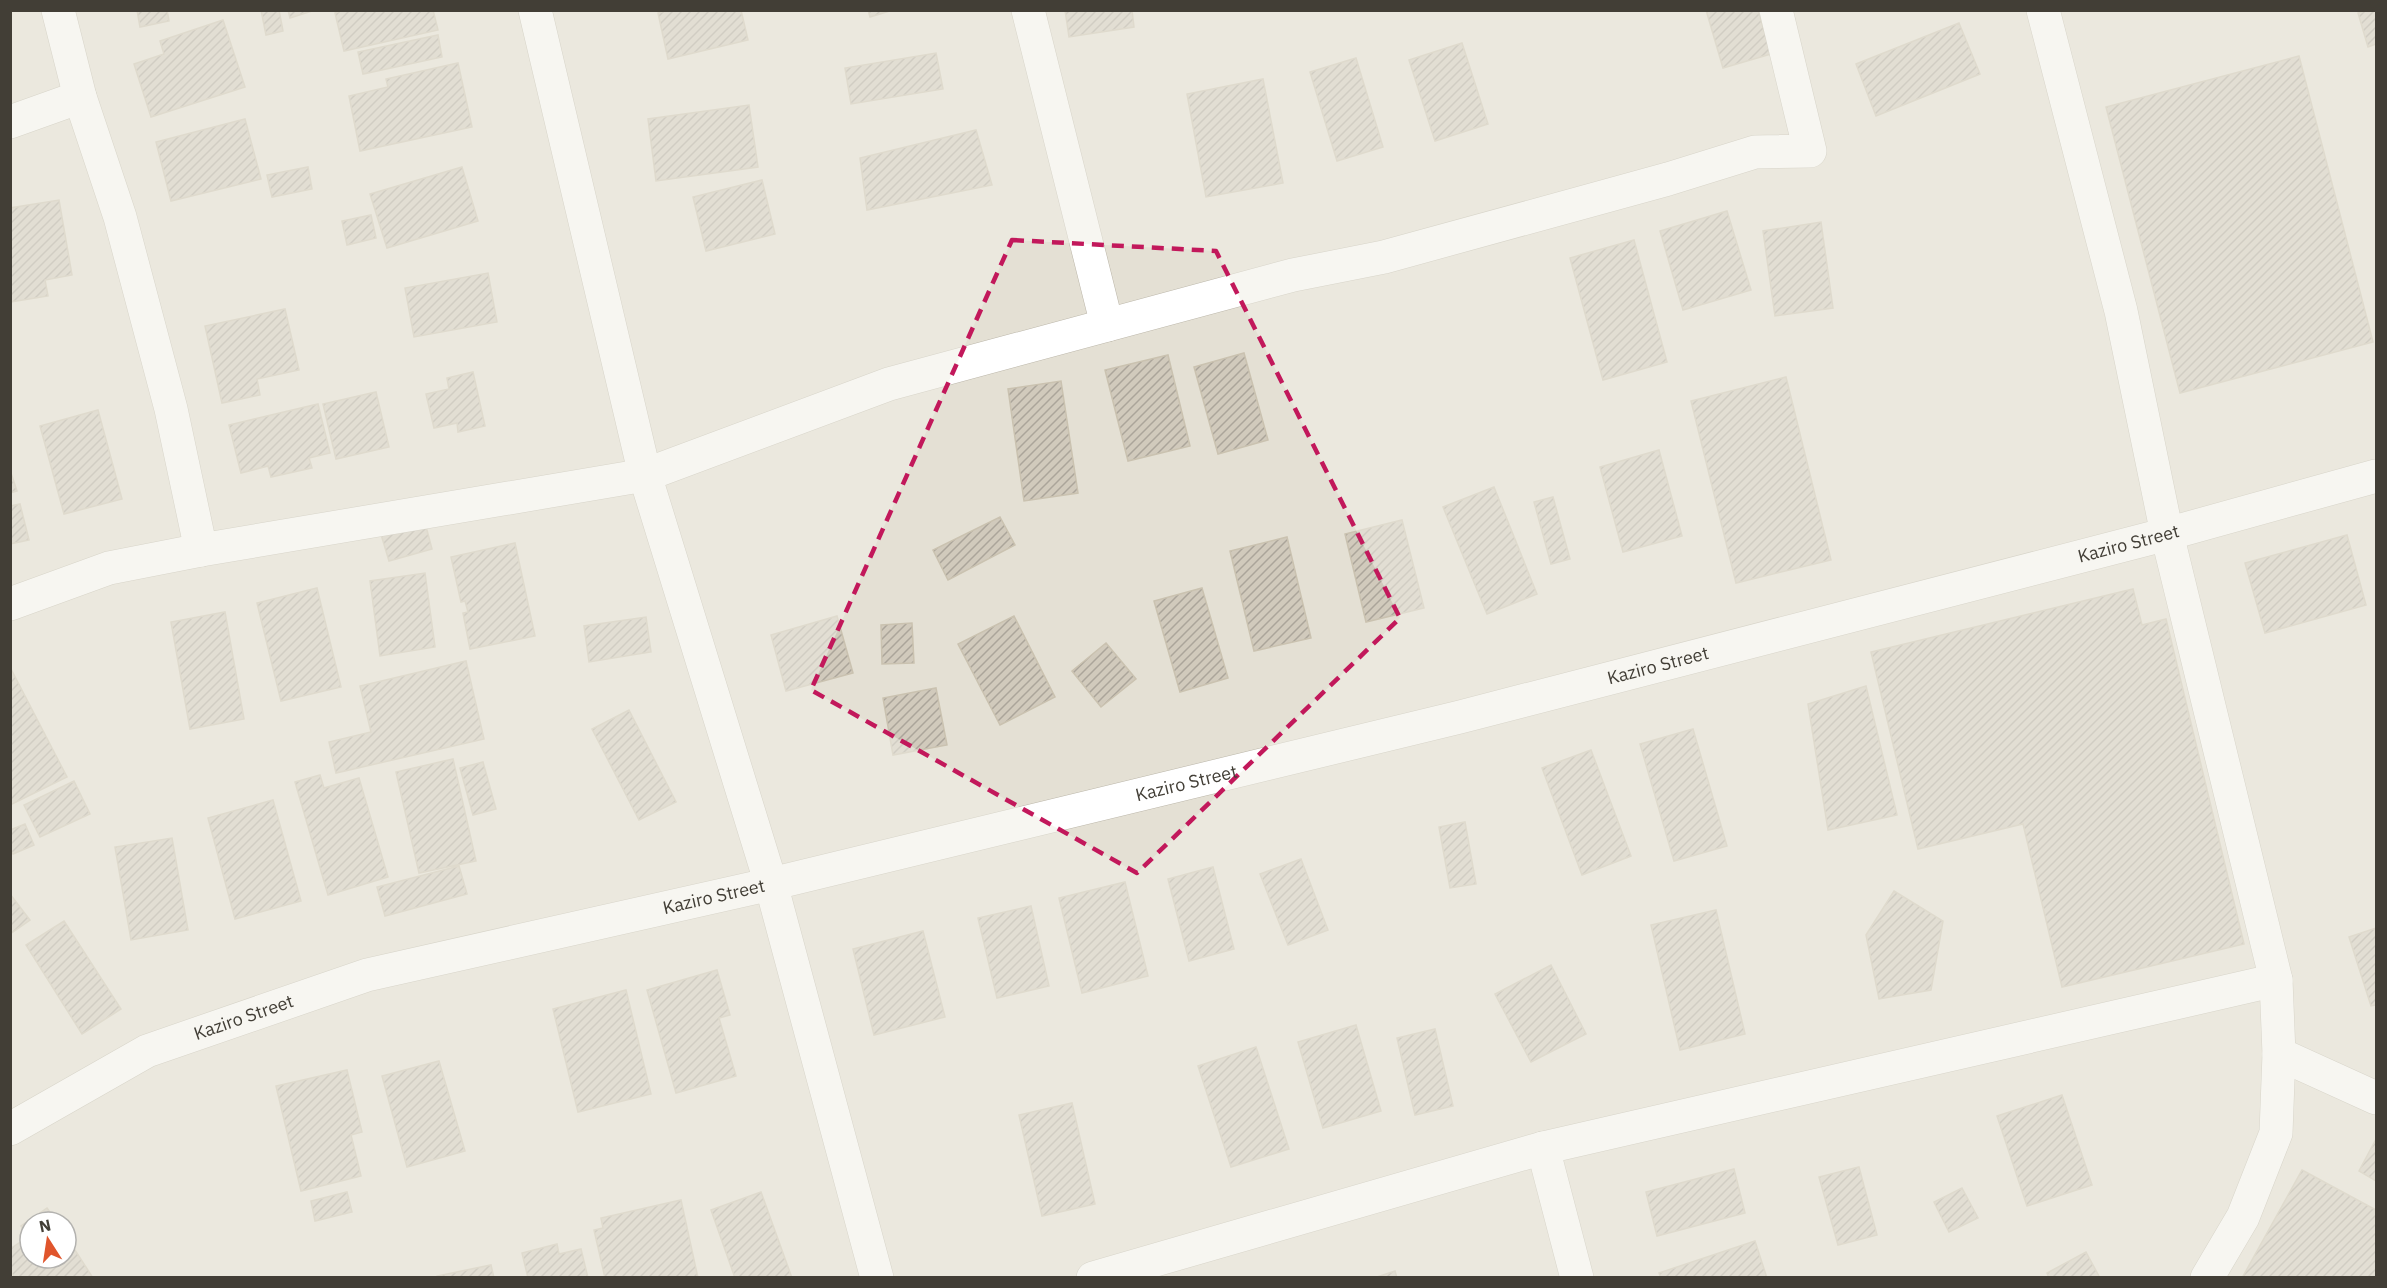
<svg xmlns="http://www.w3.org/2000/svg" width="2387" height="1288" viewBox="0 0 2387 1288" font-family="'IBM Plex Sans',sans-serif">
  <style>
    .residential { fill: #e4e0d4; fill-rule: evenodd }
    .building { fill: url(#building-hatch); stroke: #cac2b0; stroke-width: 1.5 }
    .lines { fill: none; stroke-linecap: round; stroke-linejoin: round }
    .minor-casing { stroke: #bbb6a9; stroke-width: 34 }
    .minor { stroke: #fff; stroke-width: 33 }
    .marked { fill: none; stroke: #c2185b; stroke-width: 4.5; stroke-dasharray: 12 8; stroke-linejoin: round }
    .labels { text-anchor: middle; stroke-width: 6; stroke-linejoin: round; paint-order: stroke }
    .street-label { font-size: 18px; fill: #423e36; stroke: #fff }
  </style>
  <defs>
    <pattern id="building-hatch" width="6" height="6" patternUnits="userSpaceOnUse" patternTransform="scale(1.5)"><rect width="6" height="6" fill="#d1cabc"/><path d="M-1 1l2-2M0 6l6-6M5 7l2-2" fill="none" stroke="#aba59a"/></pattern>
  </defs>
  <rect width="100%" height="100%" fill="#f0eee5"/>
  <!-- residential -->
  <path class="residential" d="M10,11h2366v1266h-2365zM30,1222h36v36h-36z"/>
  <!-- building -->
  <path class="building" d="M137,10h30l2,11 -29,6z
    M261,10h18l4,21 -17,4z
    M288,10h27l-25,8z
    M343,10h90l5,20 -94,21 -9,-38z
    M669,10h72l7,30 -80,19 -10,-46z
    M868,10h25l-23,7z
    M1065,10h67l2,17 -65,10z
    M1706,10h52l13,44 -48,14z
    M2368,10h8v34l-8,3 -10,-34z
    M223,20l22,67 -94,30 -17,-53 30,-10 -4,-13z
    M1959,23l21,51 -104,42 -20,-52z
    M438,35l4,22 -79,17 -5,-22z
    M1462,43l26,81 -53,17 -26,-81z
    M936,53l7,36 -92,15 -6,-36z
    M2299,56l74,286 -193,51 -74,-286z
    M1356,58l27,89 -46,14 -27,-89z
    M458,63l14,64 -112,24 -11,-55 39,-9 -2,-8z
    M1263,79l20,104 -77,14 -19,-103z
    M749,105l9,62 -102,14 -8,-62z
    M245,119l16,60 -90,22 -15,-59z
    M976,130l16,55 -125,25 -7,-52z
    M308,167l4,22 -40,8 -5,-22z
    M462,167l16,54 -91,27 -17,-54z
    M762,180l13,54 -69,17 -13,-54z
    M59,200l13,75 -27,5 3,16 -38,6v-94z
    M1727,211l24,79 -68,20 -23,-79z
    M371,215l5,23 -29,7 -5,-24z
    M1821,222l12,86 -58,8 -12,-85z
    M1634,240l33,122 -64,18 -33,-122z
    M488,273l9,49 -83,15 -9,-49z
    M285,309l14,61 -42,9 3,16 -38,8 -17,-77z
    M1244,353l24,87 -50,14 -24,-87z
    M1168,355l22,91 -62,15 -23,-91z
    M473,372l12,54 -27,6 -1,-9 -23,5 -8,-34 23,-5 -2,-11z
    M1786,377l45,183 -95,23 -45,-182z
    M1061,381l17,112 -54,8 -16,-112z
    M376,392l13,55 -53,12 -13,-55z
    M318,404l12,49 -21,5 3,10 -41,9 -3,-11 -27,7 -12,-48z
    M98,410l24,89 -58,15 -24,-88z
    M1659,450l23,86 -59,16 -23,-85z
    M10,470l7,21 -7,2z
    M1494,487l43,107 -50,20 -44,-107z
    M1553,497l17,62 -19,5 -17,-62z
    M20,504l9,36 -19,4v-38z
    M1000,517l15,28 -67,35 -15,-30z
    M424,519l8,30 -43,12 -9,-30z
    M1402,520l22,88 -58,14 -21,-88z
    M2347,535l19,70 -101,28 -20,-70z
    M1287,537l24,101 -57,13 -24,-100z
    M515,543l20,93 -65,13 -7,-36 5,-1 -3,-11 -4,1 -10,-45z
    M425,573l10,74 -55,9 -10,-75z
    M317,588l24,99 -60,14 -24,-98z
    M1202,588l26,90 -48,14 -26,-91z
    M2133,589l9,36 24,-6 78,325 -182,43 -39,-163 -105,25 -47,-197z
    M225,612l19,107 -54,10 -19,-107z
    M837,616l16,57 -67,18 -15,-56z
    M1014,616l41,81 -55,28 -42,-81z
    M646,617l5,35 -62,10 -5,-36z
    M912,623l2,40 -32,1 -1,-39z
    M1106,643l30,36 -35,28 -29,-36z
    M466,661l18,78 -148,34 -7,-31 42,-10 -11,-46z
    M10,667l57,110 -57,28z
    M1866,686l31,129 -69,15 -20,-126z
    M936,688l11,57 -54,10 -10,-57z
    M629,710l47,92 -37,18 -47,-91z
    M1693,729l34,117 -53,15 -34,-117z
    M1591,750l40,106 -49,19 -40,-107z
    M453,759l23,102 -57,12 -23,-101z
    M483,762l13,47 -23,6 -13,-47z
    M320,775l4,13 35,-10 29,99 -60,18 -33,-113z
    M74,781l16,33 -50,23 -16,-32z
    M273,800l28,101 -66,18 -27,-101z
    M1465,822l11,62 -26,4 -11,-61z
    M25,824l9,21 -21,9 -3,-5v-19z
    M172,838l16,92 -57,10 -16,-93z
    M1301,859l27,71 -40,15 -28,-71z
    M459,866l8,28 -82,22 -8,-29z
    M1213,867l21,82 -45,12 -21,-82z
    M1125,882l23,94 -66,17 -23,-95z
    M1894,891l49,30 -12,69 -52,9 -13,-64z
    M10,894l20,26 -20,14z
    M1031,906l18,80 -52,12 -19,-80z
    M1716,910l29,124 -65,16 -29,-125z
    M64,921l57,88 -39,25 -56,-89z
    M2376,928v77l-5,1 -22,-69z
    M923,931l22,86 -71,18 -21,-86z
    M1551,965l35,69 -55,28 -36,-68z
    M717,970l13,45 -11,3 17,58 -60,17 -29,-103z
    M626,990l25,104 -73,18 -25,-103z
    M1356,1025l25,86 -58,17 -25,-86z
    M1435,1029l18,77 -38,9 -18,-77z
    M1256,1047l33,102 -58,18 -33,-101z
    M439,1061l26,90 -58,16 -25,-91z
    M347,1070l15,62 -11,3 10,41 -60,15 -25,-105z
    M2062,1095l30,90 -65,21 -30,-90z
    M1072,1103l23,101 -53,12 -23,-101z
    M2376,1139v42l-17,-10z
    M1859,1167l18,68 -39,10 -19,-68z
    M1734,1169l11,44 -88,23 -11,-44z
    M2302,1170l74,40v68h-134z
    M1962,1188l16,30 -29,14 -15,-30z
    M347,1192l5,20 -37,9 -4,-20z
    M761,1192l31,86h-57l-24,-68z
    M681,1200l17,78h-93l-11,-48 9,-2 -2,-10z
    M47,1208l10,14h-27v36h36v-22l27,42h-78l-5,-7v-22l18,-12 -7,-11z
    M1755,1241l12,37h-106l-2,-5z
    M557,1244l2,10 22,-5 7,29h-60l-6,-25z
    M2086,1252l14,26h-51l-2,-5z
    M491,1265l3,13h-57v-2z
    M1395,1271l2,7h-23z"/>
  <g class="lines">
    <!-- minor casing -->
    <g class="minor-casing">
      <g id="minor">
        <path d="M58,10l22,87 40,120 51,192 30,141"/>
        <path d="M535,10l110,465 126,409 106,394"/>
        <path d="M1028,10l79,315"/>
        <path d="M2043,10l78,301 46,223 109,446 3,74 -3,79 -33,84 -36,61"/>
        <path d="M10,122l70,-25"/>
        <path d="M10,604l99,-36 92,-18 444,-75 244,-91 404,-109 91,-18 284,-78 87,-27 55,-1 -34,-141"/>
        <path d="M2279,1054l97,44"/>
        <path id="s1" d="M10,1129l137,-78 220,-76 404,-91 689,-167 707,-183 209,-58"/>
        <path d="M1543,1148l34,130"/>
        <path d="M1093,1278l450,-130 733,-168"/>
      </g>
    </g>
    <!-- minor -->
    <use href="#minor" class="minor"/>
  </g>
  <!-- marked area -->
  <path d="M0 0H2387V1288H0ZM1012,240l204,11 184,367 -263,255 -326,-183z" fill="#f0eee5" fill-opacity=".55" fill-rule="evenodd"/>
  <path class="marked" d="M1012,240l204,11 184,367 -263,255 -326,-183z"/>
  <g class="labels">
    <!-- street labels -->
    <g class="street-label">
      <text dy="6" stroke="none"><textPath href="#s1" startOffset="2204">Kaziro Street</textPath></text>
      <text dy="6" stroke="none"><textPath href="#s1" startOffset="1718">Kaziro Street</textPath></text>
      <text dy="6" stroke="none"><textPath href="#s1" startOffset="1232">Kaziro Street</textPath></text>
      <text dy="6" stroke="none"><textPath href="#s1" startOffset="746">Kaziro Street</textPath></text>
      <text dy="6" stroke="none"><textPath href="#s1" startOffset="260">Kaziro Street</textPath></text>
    </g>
  </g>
  <!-- border -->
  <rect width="2387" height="1288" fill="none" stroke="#423e36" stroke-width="24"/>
  <!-- north arrow -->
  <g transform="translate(48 1240) rotate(348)"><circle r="28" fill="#ffffff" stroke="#b3b2af" stroke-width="1.5"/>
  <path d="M0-4.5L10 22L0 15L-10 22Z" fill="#e0552c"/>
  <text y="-9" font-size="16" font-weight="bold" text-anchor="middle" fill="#423e36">N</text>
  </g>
</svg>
